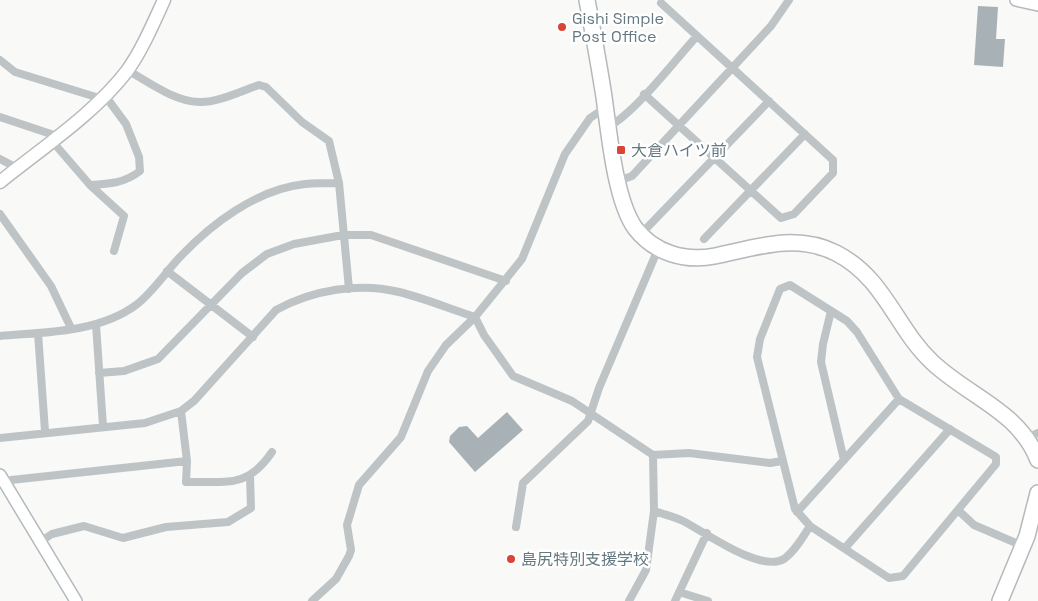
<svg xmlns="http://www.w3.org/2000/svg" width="1038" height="601" viewBox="0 0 1038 601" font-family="'Space Grotesk','Noto Sans JP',sans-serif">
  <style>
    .building { fill: #a8b2b6 }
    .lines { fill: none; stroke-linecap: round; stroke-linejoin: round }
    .secondary-casing { stroke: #b3babd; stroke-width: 14 }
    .primary-casing { stroke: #b4babd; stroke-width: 15 }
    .highway-casing { stroke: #b4b9bb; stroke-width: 18 }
    .street { stroke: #bec4c6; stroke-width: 8 }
    .secondary { stroke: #fff; stroke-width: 11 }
    .primary { stroke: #fff; stroke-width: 12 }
    .highway { stroke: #fff; stroke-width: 15 }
    .poi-dot { fill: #da4336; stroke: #fff; stroke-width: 2 }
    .labels { text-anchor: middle; stroke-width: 5; stroke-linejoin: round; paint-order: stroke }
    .poi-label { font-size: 16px; fill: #667980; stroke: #fff; text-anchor: start }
  </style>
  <rect width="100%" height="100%" fill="#f9f9f7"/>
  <!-- building -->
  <path class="building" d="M978,6l20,1 -2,32h9l-2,28 -29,-2z
    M507,412l16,18 -48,42 -26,-30 1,-6 9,-9 8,-1 11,12z"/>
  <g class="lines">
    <!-- secondary casing -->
    <g class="secondary-casing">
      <path id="secondary" d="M1016,0l22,5
        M0,475l76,126"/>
    </g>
    <!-- primary casing -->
    <g class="primary-casing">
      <path id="primary" d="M0,182c42,-34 94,-68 127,-111 15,-21 26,-47 37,-71"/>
    </g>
    <!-- highway casing -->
    <g class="highway-casing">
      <path id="highway" d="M587,0c6,32 12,64 17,97 5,35 11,103 31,131 19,25 50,34 80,28 42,-9 81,-23 121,-3 49,25 59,74 96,109 37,35 87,49 106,98
        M1000,601l27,-65 11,-43"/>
    </g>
    <!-- street -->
    <path class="street" d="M0,60l15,12 94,29 17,23 13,33 1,14c-15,12 -31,13 -50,14l-38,-44
      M127,70c22,12 46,31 72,32 18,1 42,-11 60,-17l7,2 36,35 27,19 10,42
      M644,94l137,124 13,-4 39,-41v-13l-172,-157
      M0,117l57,19
      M608,127c27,-14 67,-67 89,-91
      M0,159l17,9
      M618,181l14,-5 38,-41 101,-109 18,-26
      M90,185l34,31 -10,35
      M0,214l51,72 20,42
      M641,234l128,-133
      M704,239l101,-105
      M167,271l86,66
      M790,285l57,36 10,11 42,67 97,58v7l-93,112 -14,2 -79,-52 -15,-17 -38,-152 3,-18 20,-50z
      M831,311l-8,33 -2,18 23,98
      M96,325l7,101
      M38,333l7,98
      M0,336c44,-4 98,-3 136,-31 16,-12 29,-32 43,-47 32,-34 78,-69 126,-74 11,-1 23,-1 34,-1l10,106
      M99,373l25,-2 34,-12 84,-86 25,-19 27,-10 49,-9h28l135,46
      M181,411l6,50 -1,21c40,-1 61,7 86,-30
      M0,438l145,-15 36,-12 13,-10 82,-91c36,-20 83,-28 123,-18 25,6 51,17 76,25l9,18 29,41 59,25 81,54 36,-2 81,10 12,-2
      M1027,438l11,-5
      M5,483l6,-3 176,-19
      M654,511c9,3 19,5 29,10 22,11 77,52 101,38 11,-8 19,-22 26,-33
      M959,511l15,14 49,21
      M797,512l102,-113
      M516,527l7,-44 65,-62 11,-33 59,-139
      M41,541l11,-7 32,-8 39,12 43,-11 62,-5 23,-14 -1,-31
      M845,548l105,-119
      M679,592l29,9
      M312,601l24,-22 13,-23 2,-6 -4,-25 12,-40 42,-48 27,-66 18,-26 29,-28 47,-58 43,-105 25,-36 15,-10
      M629,601l17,-31 8,-59 -1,-56
      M675,601l32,-68"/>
    <!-- secondary -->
    <use href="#secondary" class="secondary"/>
    <!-- primary -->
    <use href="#primary" class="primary"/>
    <!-- highway -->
    <use href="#highway" class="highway"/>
  </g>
  <!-- markers -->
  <g class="poi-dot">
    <circle cx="562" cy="27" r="5"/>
    <rect x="616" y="145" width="10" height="10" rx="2.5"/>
    <circle cx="511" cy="559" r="5"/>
  </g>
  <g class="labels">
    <!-- poi labels -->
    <g class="poi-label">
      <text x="572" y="24">Gishi Simple<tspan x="572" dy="18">Post Office</tspan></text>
      <text x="631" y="156">大倉ハイツ前</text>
      <text x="521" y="565">島尻特別支援学校</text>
    </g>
  </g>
</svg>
